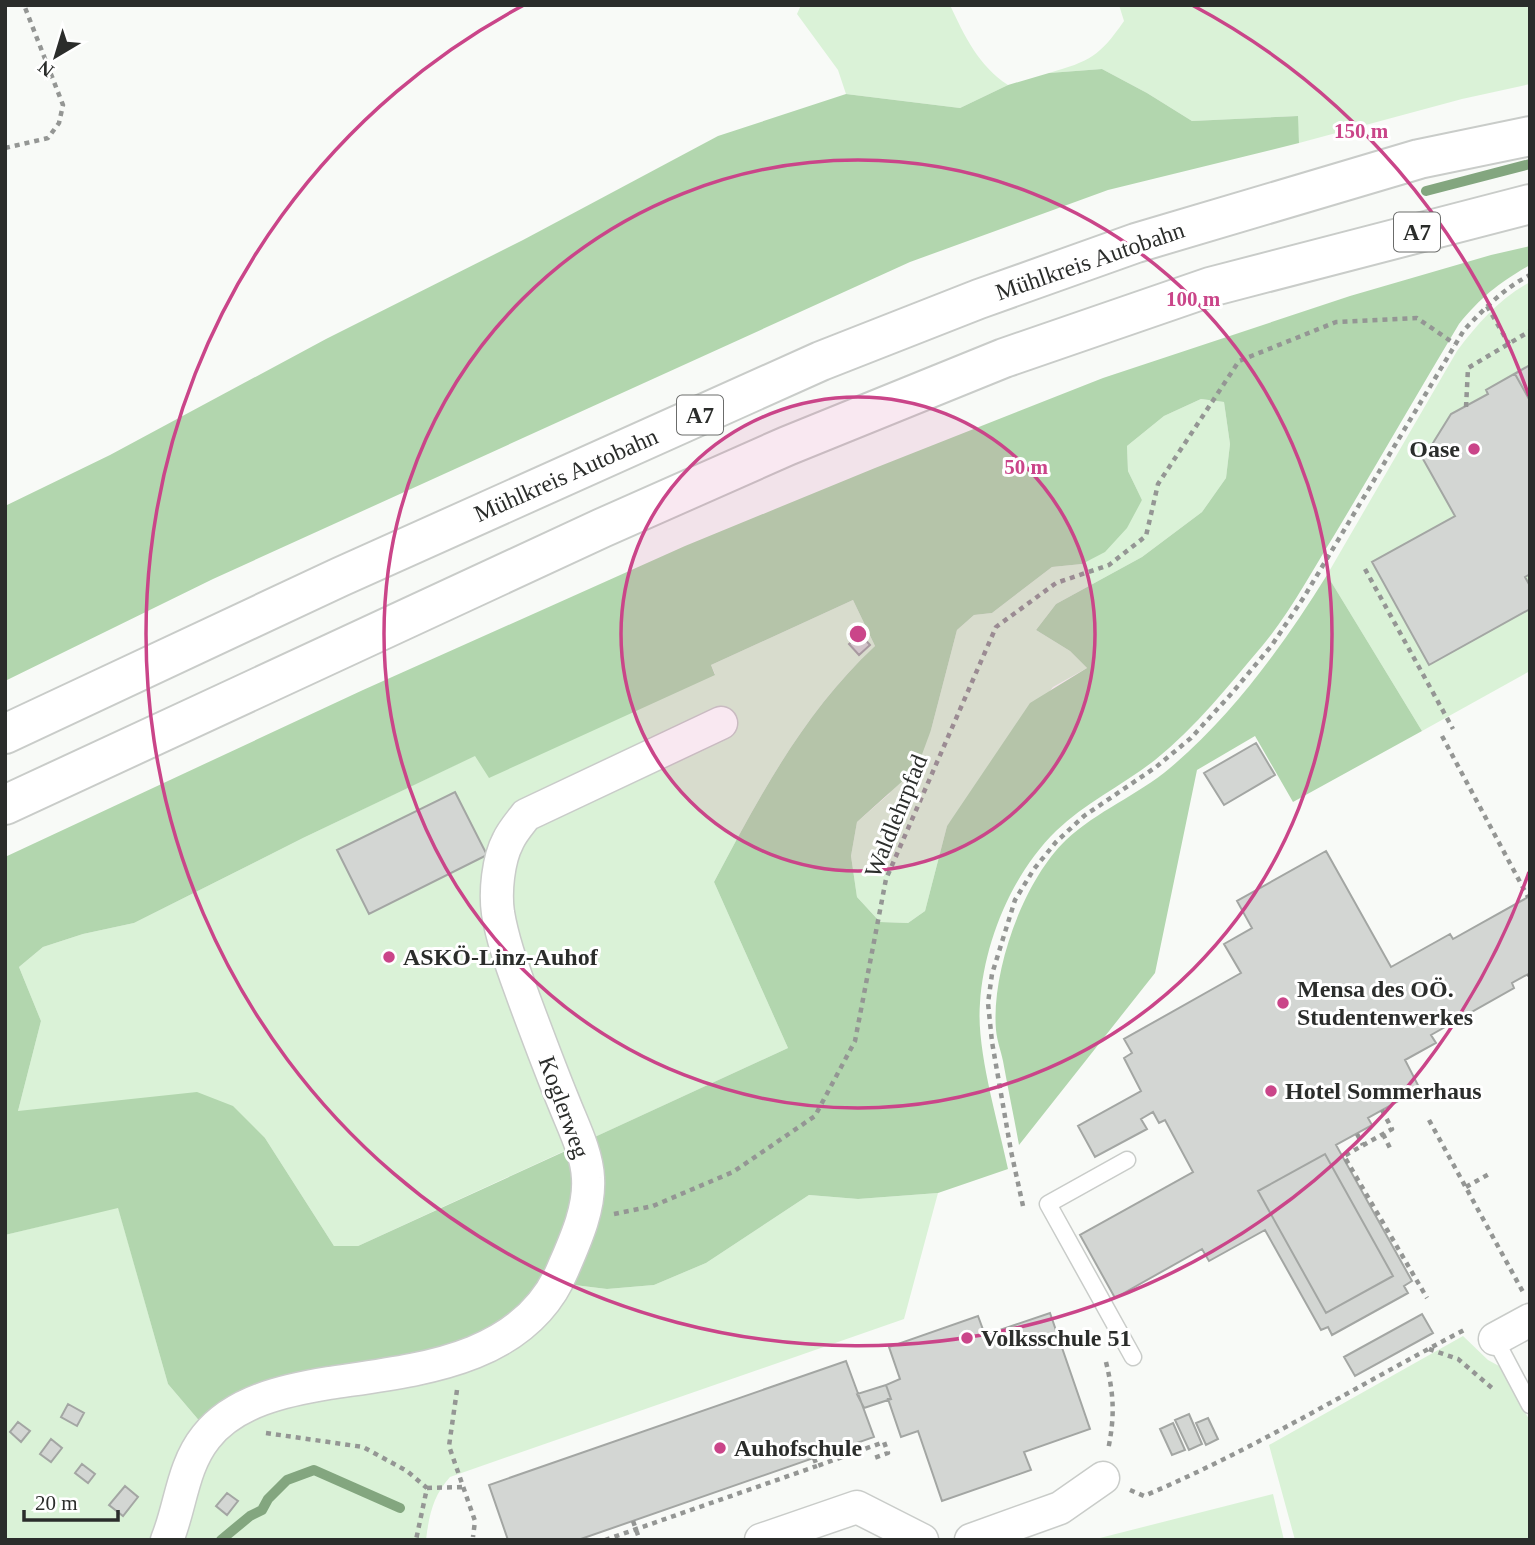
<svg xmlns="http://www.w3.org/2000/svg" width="1535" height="1545" viewBox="0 0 1535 1545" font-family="Georgia,serif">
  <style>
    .green { fill: #daf2d7 }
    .forest { fill: #b2d6ae; fill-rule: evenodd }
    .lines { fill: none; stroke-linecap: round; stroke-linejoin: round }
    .stream { stroke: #83a67f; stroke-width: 10 }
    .building { fill: #d3d6d3; stroke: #a3a6a3; stroke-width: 2 }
    .lane-casing { stroke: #c9ccc9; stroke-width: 19 }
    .street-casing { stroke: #c9ccc9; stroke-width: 35 }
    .highway-casing { stroke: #c9ccc9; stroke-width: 42 }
    .path { stroke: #949694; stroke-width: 4.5; stroke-dasharray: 5 5; stroke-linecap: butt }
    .lane { stroke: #fff; stroke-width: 16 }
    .street { stroke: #fff; stroke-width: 32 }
    .highway { stroke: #fff; stroke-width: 38 }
    .ring { fill: none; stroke: #ca4589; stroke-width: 3.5 }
    .poi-dot { fill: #ca4589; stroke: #fff; stroke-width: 2.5 }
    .labels { text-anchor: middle; stroke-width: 6; stroke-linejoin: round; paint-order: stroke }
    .shield { fill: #fff; stroke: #6b6c6b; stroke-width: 2 }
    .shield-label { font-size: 23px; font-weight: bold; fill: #2b2d2b }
    .street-label { font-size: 24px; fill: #2b2d2b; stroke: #fff }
    .poi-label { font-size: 24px; font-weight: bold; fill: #2b2d2b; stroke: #fff; text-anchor: start }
    .centre { fill: #ca4589; stroke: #fff; stroke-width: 3.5 }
    .ring-label { font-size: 21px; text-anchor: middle; font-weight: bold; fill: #ca4589; stroke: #fff; stroke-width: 6; stroke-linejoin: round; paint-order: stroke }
  </style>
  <rect width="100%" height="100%" fill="#f8faf7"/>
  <!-- green -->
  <path class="green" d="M801,5h149c15,32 28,60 58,80l-48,23 -114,-14 -8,-24 -41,-56z
    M1119,5h411v79l-68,15 -163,44 -2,-27 -105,5 -45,-28 -45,-24 -53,4c41,-12 50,-16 75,-52z
    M1530,282v389l-108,60 -95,-156 130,-224c21,-28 42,-52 73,-69z
    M1201,399l23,3 6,42 -4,34 -24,34 -60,45 -86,47 -20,26 34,21 17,17 -34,19 -106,139 -22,85 -17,12 -28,-1 -23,-25 -6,-41 6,-34 32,-28 42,-64 26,-100 17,-15 18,-2 60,-46 30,-3 60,-64 -14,-29 -1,-25 37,-30z
    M853,600l22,46c-71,66 -116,151 -161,236l74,166 -430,198h-24l-69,-108 -247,-27 23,-90 -22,-54 24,-20 40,-13 51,-11 169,-85 173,-83 13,22 226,-103 -4,-9z
    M938,1193l-34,126 -454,158c-17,19 -21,38 -24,63h-246l23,-76 38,-44 325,-136 41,5 47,-4 52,-22 103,-68 49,4z
    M118,1207l50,177 34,40 -23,26 -10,29 -3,29 -10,32h-151v-305z
    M1463,1336l25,24 11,6 31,55v119h-235l-26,-95z
    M1273,1494l11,46h-192z"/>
  <!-- forest -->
  <path class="forest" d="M1102,69l45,24 45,28 106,-5 1,27 -191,47 -198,72 -697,317 -208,102v-175l105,-51 216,-116 197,-99 195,-104 128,-42 114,14 48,-23 41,-12z
    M1530,246v19c-31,18 -48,31 -71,59 -42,70 -82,140 -124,210 -23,37 -44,77 -72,111 -34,40 -67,82 -108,115 -32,25 -70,43 -99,71 -44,43 -72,111 -76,172 -4,47 18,118 28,166l-70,24 -80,6 -49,-4 -103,68 -52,22 -47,4 -41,-5 20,-143 202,-93 -74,-166c45,-85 90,-170 161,-236l-22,-46 -142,65 4,10 -226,103 -14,-22 -172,82 -169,85 -51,11 -40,13 -24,20 22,54 -23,90 179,-19 36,14 32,32 69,108h24l214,-98 6,21 -19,92 -57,71 -300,92 -34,-40 -50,-176 -113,27v-378l358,-167 322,-144 190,-78 228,-90 247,-82 141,-41zM1201,399l23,3 6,42 -4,34 -24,34 -60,45 -86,47 -20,26 34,21 17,17 -57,35 -83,123 -22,85 -17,12 -28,-1 -23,-25 -6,-41 6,-34 60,-54 14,-38 26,-100 17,-15 18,-2 60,-46 30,-3 23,-12 22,-24 15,-28 -14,-29 -1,-25 37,-30z
    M1327,575l95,156 -129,71 -38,-66 -58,34 -42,203 -136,172c-5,-28 -11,-56 -16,-84 -2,-10 -6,-20 -7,-31 -5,-58 27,-149 70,-190 31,-29 72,-45 104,-72 63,-53 114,-124 157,-193z"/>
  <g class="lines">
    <!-- stream -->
    <path class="stream" d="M1426,191l104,-27
      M221,1540l29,-24 12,-6 6,-11 19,-19 27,-10 86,38"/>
  </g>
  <!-- building -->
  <path class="building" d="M1530,365v209l-5,3 5,9v23l-101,56 -57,-103 83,-46 -32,-57 28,-45 37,-20 -2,-4z
    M1530,365v36l-15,-27z
    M860,634l10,11 -11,10 -10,-11z
    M1256,743l19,32 -51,30 -20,-32z
    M455,792l32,63 -118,59 -32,-64z
    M1326,851l65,116 59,-33 3,5 77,-43v77l-18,10 2,5 -83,47 5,8 -31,17 15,29 -52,29 4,7 -36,20 76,136 -8,5 4,7 -76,42 -4,-8 -7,3 -56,-100 -56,31 -7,-12 -87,49 -35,-63 113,-63 -28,-52 -6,3 -6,-11 -12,7 6,10 -52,28 -17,-31 63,-35 -17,-33 8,-5 -8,-14 117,-66 -17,-29 28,-16 -15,-27z
    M1325,1154l68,122 -67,37 -68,-122z
    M1050,1313l40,116 -66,23 7,18 -89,31 -24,-70 -17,6 -13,-38h3l-5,-14 14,-6 -11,-32 89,-31 7,19z
    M1422,1314l11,19 -78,43 -11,-19z
    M846,1361l28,76 -296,103h-70l-19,-55z
    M886,1385l5,14 -27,9 -7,-14z
    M68,1404l16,9 -7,13 -16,-9z
    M1189,1414l13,30 -13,6 -14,-30z
    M1208,1418l10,21 -12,6 -10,-22z
    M18,1422l12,9 -9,11 -11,-10z
    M1173,1423l12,27 -13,5 -12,-26z
    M51,1439l11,9 -11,14 -11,-8z
    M82,1464l13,10 -7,9 -13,-10z
    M125,1486l13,11 -15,19 -14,-11z
    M227,1493l11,8 -11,14 -11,-9z"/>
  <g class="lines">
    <!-- lane casing -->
    <g class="lane-casing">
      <path id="lane" d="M1127,1160l-79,44 85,153
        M1495,1339l35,66"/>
    </g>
    <!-- street casing -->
    <g class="street-casing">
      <path id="street" d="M1495,1339l35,-19
        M167,1540c14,-34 15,-73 39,-103 28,-36 80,-47 123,-54 87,-13 195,-21 234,-114 12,-28 27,-60 25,-91 -1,-25 -15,-52 -24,-75 -14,-34 -27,-69 -40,-104 -10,-28 -21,-56 -26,-86 -3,-21 0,-53 10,-72 4,-9 12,-18 18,-26l195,-92
        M761,1540l96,-33 65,33
        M971,1540l89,-32 43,-30"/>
    </g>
    <!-- highway casing -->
    <g class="highway-casing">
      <path id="highway" d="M5,734l335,-157 481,-216 158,-62 157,-56 283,-84 111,-23
        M5,805l597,-277 185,-82 217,-88 206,-71 320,-83"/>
    </g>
    <!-- path -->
    <path class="path" d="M5,148l43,-10 11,-15 4,-18 -39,-100
      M1487,306l22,38
      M1466,407l2,-39 62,-37
      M1365,569l88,160
      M1442,736l86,161
      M1528,974l2,2
      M1382,1110l10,19 -48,27 83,142
      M1429,1120l94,172
      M1357,1134l6,11
      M1383,1134l8,16
      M1466,1187l23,-13
      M1023,1206l-12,-55 -19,-109 -4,-39 4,-29 23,-74 19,-31 22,-27 28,-26 72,-49 35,-29 41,-45 40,-48 32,-48 160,-267c20,-21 40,-42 66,-55
      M614,1214l39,-8 80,-34 82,-56 40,-75 31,-162 110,-252 60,-44 53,-18 37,-29 12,-52 81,-123 97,-39 81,-4 38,26
      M1429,1349l29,10 34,29
      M1106,1362c8,33 9,54 2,88
      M457,1390l-8,56 26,75 -2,16
      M266,1433l97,14 44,24 20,17 -11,52
      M814,1458l3,8 67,-24 4,11 -17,6
      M427,1488l36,-1
      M1130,1490l14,6c111,-47 213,-110 320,-166
      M633,1521l6,17
      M605,1540l212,-74"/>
    <!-- lane -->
    <use href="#lane" class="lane"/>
    <!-- street -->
    <use href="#street" class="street"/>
    <!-- highway -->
    <use href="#highway" class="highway"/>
  </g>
  <!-- distance rings -->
  <circle cx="858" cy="634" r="237" fill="#ca4589" fill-opacity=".12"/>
  <g class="ring">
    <circle cx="858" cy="634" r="237"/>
    <circle cx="858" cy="634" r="474"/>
    <path d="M1529 872A712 712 0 1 1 524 5M1192 5A712 712 0 0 1 1529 396"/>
  </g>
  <!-- markers -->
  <g class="poi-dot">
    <circle cx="1474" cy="449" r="7"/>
    <circle cx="389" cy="957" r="7"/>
    <circle cx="1283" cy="1003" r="7"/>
    <circle cx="1271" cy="1091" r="7"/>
    <circle cx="967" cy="1338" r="7"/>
    <circle cx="720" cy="1448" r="7"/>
  </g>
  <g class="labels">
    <!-- shield labels -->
    <g class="shield">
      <rect x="1394" y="212.5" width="46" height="39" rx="5"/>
      <rect x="677" y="395.5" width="46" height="39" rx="5"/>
    </g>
    <g class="shield-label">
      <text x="1417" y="240">A7</text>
      <text x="700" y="423">A7</text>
    </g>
    <!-- street labels -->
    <g class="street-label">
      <text transform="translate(1090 261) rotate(-19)" y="8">Mühlkreis Autobahn</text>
      <text transform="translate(566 475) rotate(-24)" y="8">Mühlkreis Autobahn</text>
      <text transform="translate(896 816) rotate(-68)" y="8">Waldlehrpfad</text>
      <text transform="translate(564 1107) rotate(70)" y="8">Koglerweg</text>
    </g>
    <!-- poi labels -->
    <g class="poi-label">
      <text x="1460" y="457" text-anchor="end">Oase</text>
      <text x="403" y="965">ASKÖ-Linz-Auhof</text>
      <text x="1297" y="997">Mensa des OÖ.<tspan x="1297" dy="28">Studentenwerkes</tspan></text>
      <text x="1285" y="1099">Hotel Sommerhaus</text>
      <text x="981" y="1346">Volksschule 51</text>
      <text x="734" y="1456">Auhofschule</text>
    </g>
  </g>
  <circle cx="858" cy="634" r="10" class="centre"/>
  <g class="ring-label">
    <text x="1361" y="138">150 m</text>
    <text x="1193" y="306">100 m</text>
    <text x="1026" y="474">50 m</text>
  </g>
  <!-- border -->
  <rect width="1535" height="1545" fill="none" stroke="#2b2d2b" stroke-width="14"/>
  <!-- north arrow -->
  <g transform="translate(56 56) rotate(218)" stroke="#ffffff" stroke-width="5" paint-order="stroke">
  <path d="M0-5L12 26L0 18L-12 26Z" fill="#2b2d2b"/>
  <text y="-10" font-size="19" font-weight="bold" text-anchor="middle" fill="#2b2d2b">N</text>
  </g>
  <!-- scale -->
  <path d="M24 1510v10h94v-10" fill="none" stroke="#2b2d2b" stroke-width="3.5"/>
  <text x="35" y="1510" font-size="21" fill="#2b2d2b" stroke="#ffffff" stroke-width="5" paint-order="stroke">20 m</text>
</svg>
